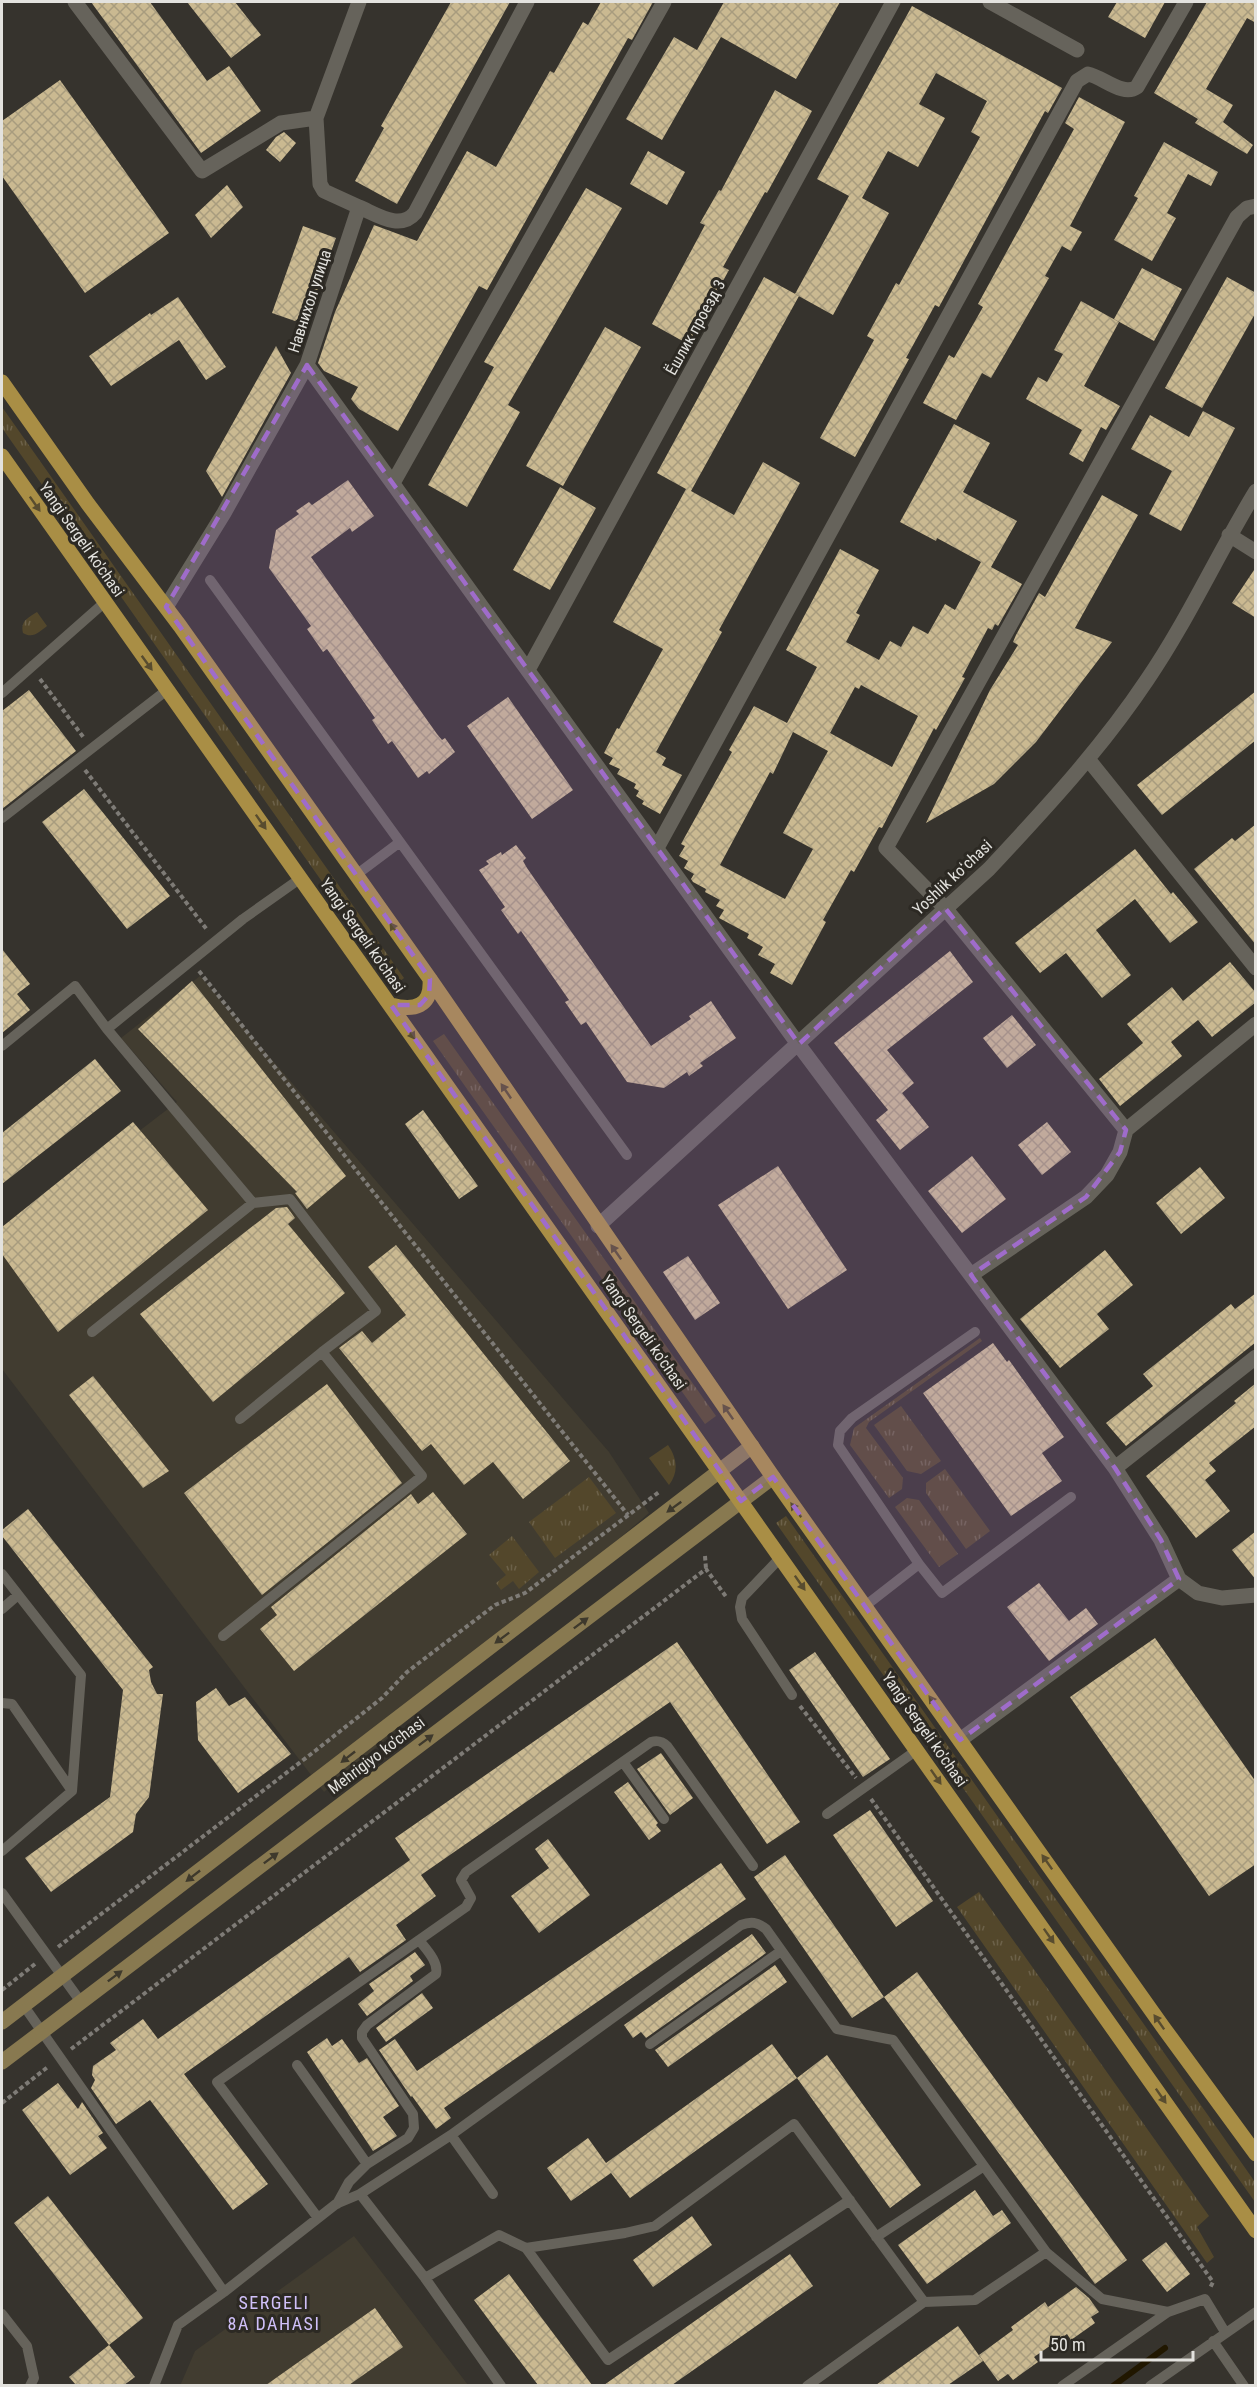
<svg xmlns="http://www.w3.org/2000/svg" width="1257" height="2387" viewBox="0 0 1257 2387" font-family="'Roboto Condensed',sans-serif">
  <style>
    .built { fill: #413c30 }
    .grass { fill: url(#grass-tufts) }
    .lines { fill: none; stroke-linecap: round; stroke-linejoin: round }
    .stream { stroke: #211700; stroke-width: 6 }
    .building { fill: url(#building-cross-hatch); fill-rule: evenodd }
    .path { stroke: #7e7b76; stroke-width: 4; stroke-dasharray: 4.5 3; stroke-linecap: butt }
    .lane { stroke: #66635b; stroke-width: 10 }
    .street { stroke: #66635b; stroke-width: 15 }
    .secondary { stroke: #887950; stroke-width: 15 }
    .primary { stroke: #a98e45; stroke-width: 15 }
    .oneway { fill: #584c2f }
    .oneway2 { fill: #3e392c }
    .marked { fill: #9f6cca; fill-opacity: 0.2; stroke: #9f6cca; stroke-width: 4.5; stroke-dasharray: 12 8; stroke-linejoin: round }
    .labels { text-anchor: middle; stroke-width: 6; stroke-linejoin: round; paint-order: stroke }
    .street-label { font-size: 16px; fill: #e3e2de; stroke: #2c2923 }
    .neighbourhood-label { font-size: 18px; letter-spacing: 1.5px; fill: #d0c0f9; stroke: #2c2923 }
  </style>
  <defs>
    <pattern id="grass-tufts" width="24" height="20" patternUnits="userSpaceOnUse" patternTransform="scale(1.5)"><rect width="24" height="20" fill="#53472b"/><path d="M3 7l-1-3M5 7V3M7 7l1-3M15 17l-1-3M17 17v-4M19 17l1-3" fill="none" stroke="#6c6149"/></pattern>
    <pattern id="building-cross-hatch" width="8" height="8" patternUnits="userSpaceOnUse" patternTransform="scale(1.5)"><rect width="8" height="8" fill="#cab991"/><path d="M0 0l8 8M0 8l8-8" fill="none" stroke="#a89c7e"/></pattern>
  </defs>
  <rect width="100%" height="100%" fill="#36332d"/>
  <!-- built -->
  <path class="built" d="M200,976l409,476 40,61 -325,279 -322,-423v-133l175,-134 -56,-64z
    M354,2236l114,149 -288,1 15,-35z"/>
  <!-- grass -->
  <path class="grass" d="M2,407l402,571 -9,7 -393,-557z
    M37,612l10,14c-8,6 -14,13 -24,7 -3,-12 5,-15 14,-21z
    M444,1034l272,382 -11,8 -272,-383z
    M980,1338l2,3 -113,81 -3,6 37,50 -1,11 -13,9 -39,-53 4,-17z
    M901,1406l40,55 -20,13 -14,-3 -33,-46z
    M668,1445c9,13 11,27 1,40l-20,-27z
    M945,1469l45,62 -24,18 -40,-56v-10z
    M589,1477l27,36 -61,45 -26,-36z
    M907,1498l12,2 39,54 -19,13 -44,-60z
    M786,1516l469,666v20l-479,-679z
    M512,1536l27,36 -20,17 -6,-8 -12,9 -5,-7 10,-8 -17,-20z
    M979,1892l230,324 -12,11 17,30 -7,6 -250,-356z"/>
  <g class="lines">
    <!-- stream -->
    <path class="stream" d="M1113,2386l52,-38"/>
  </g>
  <!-- building -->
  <path class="building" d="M91,2h59l57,79 22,-15 32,45 -60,42z
    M187,2h48l26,33 -30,23z
    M451,2h59l-113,202 -42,-23 29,-53 -3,-2z
    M601,2h52l-21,38 -4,-2 -141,252 -8,-4 -81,145 -39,-22 -8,-10 7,-12 -34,-16 -6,-8 17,-51 39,-87 43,16 50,-90 29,16 54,-96 4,2 29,-51 5,3z
    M724,2h116l-44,77 -75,-42 -59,103 -36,-21 48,-82 23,13z
    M1117,2h48l-20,36 -37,-21z
    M1207,2h49v21l-9,-5 -41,71 27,16 -10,17 30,23 -6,9 -52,-31 3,-4 -44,-26z
    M912,6l150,82 -14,25 -3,-2 -106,196 -4,-2 -29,53 3,1 -54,98 -35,-19 54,-98 -7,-4 29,-53 3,2 81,-148 -9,-5 16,-31 -51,-28 -17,31 26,14 -27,49 -30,-16 -26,47 27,15 -56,102 -38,-21 54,-98 -32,-17z
    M60,80l109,153 -84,60 -83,-117v-55z
    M775,90l37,21 -45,82 -2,-1 -42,75 6,3 -41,74 -36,-20 53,-99 -5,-2 19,-33 2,1z
    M1079,97l46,25 -55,104 12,6 -11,19 -9,-5 -17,30 4,2 -58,100 -9,-5 -26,47 -33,-17 26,-48 5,3 29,-51 -5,-3 96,-175 -9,-6z
    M284,132l12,11 -16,19 -14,-12 10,-13z
    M1164,142l54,30 -7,14 -23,-12 -21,39 9,5 -24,43 -38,-21 24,-42 -4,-2z
    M648,151l37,21 -18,33 -37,-21z
    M227,185l16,22 -32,31 -16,-23z
    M586,188l36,20 -114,197 12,7 -53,95 -39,-22 66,-118 -10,-5z
    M303,226l33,12 -26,72 -15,11 -23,-8z
    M1142,268l40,21 -28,52 -40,-22z
    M764,277l35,19 -108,195 43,24 29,-53 37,21 -81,147 3,2 -66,120 10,6 -4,7 20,10 -22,39 -18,-10 2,-3 -8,-5 3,-5 -5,-3 2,-4 -19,-10 3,-5 -11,-5 4,-6 -9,-5 13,-25 2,1 44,-80 -50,-27 73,-133 -29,-16z
    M1227,277l29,16v19l-54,96 -37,-20z
    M178,297l48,70 -20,13 -27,-40 -68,46 -22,-30 61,-43 1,2z
    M1081,301l38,21 -35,64 36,20 -14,24 -5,-3 -18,35 -14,-8 13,-24 -56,-31 12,-22 9,5 16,-28 -9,-4z
    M605,327l36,20 -78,139 -37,-20z
    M276,346l15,27 -69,124 -16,-26z
    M1203,411l32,17 -54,103 -32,-17 23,-43 -41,-22 19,-34 39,22z
    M954,424l36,19 -27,49 54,29 -26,46 31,17 -24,42 -3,-2 -3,6 -4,-2 -26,49 3,1 -29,52 -2,-2 -52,100 -3,-1 -25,45 -3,-2 -28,50 3,2 -34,63 -22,-12 5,-9 -17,-9 5,-8 -16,-9 2,-4 -30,-16 5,-8 -8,-4 4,-6 -15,-8 1,-3 -13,-7 -2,-3 3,-5 -10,-6 4,-7 -9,-5 6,-10 -4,-2 51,-92 -3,-2 25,-44 33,17 30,-56 -31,-17 54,-101 39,21 -23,43 4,2 -14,27 33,18 11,-19 11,6 12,-21 15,8 17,-30 10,6 26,-48 -44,-24 -1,3 -36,-19zM861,685l57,31 -26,51 -62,-34 25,-46 4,2zM793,732l35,19 -45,82 30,16 -28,50 -65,-34 50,-93 3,2z
    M348,480l26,36 -22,16 -2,-4 -39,29 126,177 5,6 3,-2 10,14 -26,22 -2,-3 -9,7 -26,-37 -4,3 -16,-24 3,-2 -48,-69 -4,3 -16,-23 4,-3 -42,-58 7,-38 23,-16 -3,-3 13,-9 3,3z
    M560,487l36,21 -46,82 -37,-20z
    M1102,495l36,20 -63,113 37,14 -76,100 -42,42 -68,39 64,-133 28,-45 -5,-3 3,-7 23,-42 6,4z
    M1256,567v51l-24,-15z
    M29,690l47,61 -74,58v-98z
    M1256,691v49l-94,75 -25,-30z
    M508,697l65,93 -41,29 -65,-93z
    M84,789l86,107 -43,33 -85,-107z
    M1256,824v121l-62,-76 38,-31 3,3z
    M516,845l10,13 -3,3 4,7 124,178 40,-27 -2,-3 22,-15 25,37 -36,25 3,3 -14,10 -2,-4 -23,16 -37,-6 -41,-60 -5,3 -16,-23 4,-2 -48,-69 -3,3 -17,-24 4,-3 -26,-37 10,-6 -3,-3 15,-9 1,3z
    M1135,849l36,45 2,-2 25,30 -28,21 -35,-44 -16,13 -23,18 35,45 -29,23 -36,-45 -26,20 -25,-30z
    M2,949l28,35 -13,10 13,16 -28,23z
    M950,951l23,31 -86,68 27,33 -12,10 27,34 -29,23 -24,-30 12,-10 -54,-67z
    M1230,962l26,31v9l-44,35 -14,-17 -27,22 11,14 -62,50 -21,-27 44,-36 -16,-19 45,-37 11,14z
    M192,981l154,195 -39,33 -12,-16 2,-1 -159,-163z
    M1012,1015l24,30 -29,23 -24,-30z
    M95,1059l26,32 -119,93v-51z
    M423,1110l55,76 -19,13 -54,-75z
    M133,1122l75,88 -150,122 -56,-78v-27z
    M1047,1122l24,30 -29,23 -24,-30z
    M972,1156l34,43 -44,34 -34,-42z
    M778,1166l69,104 -59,39 -70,-104z
    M1200,1167l25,31 -44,36 -25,-31z
    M287,1207l8,11 -7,6 57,69 -132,109 -73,-88 136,-106z
    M396,1245l174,216 -47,38 -30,-37 -29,23 -33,-41 -9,7 -83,-103 23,-17 10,12 34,-28 -38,-48z
    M1105,1250l28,35 -36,29 12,15 -49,39 -40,-49z
    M688,1256l32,47 -25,17 -32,-48z
    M1256,1293v49l-130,104 -20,-23 47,-37 -10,-12 88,-70 4,5z
    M993,1343l14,19 2,-2 55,77 -22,16 20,28 -51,35 -88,-123z
    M93,1376l76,95 -26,17 -74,-93z
    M1256,1383v43l-47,37 7,8 -11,9 25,31 -34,27 -50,-62 90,-73 -2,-2z
    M327,1384l75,99 -140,112 -78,-102z
    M433,1492l34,42 -173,137 -34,-42 17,-14 -6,-8 140,-113 7,10z
    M28,1509l125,158 -4,3 2,12 6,12h6l-14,103 -13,17 -3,18 -82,60 -26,-34 85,-61 13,-107 -121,-154v-6z
    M1256,1531v49l-24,-30z
    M1039,1583l30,38 17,-13 12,16 -49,37 -42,-54z
    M1155,1638l101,144v82l-47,32 -139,-199z
    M677,1642l123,180 -33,22 -97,-142 -249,173 15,21 -40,29 10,15 -46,32 -11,-15 -165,117 84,110 -35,26 -83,-110 -34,24 -25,-36 4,-8 -3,-5 1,-9 23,-16 -6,-7 33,-24 15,20 252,-179 -15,-22z
    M815,1652l75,107 -27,18 -74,-107z
    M216,1688l13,18 16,-9 46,57 -53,39 -40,-53 -2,-38z
    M661,1753l32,45 -23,17 -33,-46z
    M628,1782l30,41 -2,2 5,6 -12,9 -35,-48z
    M870,1810l63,91 -37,26 -63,-92z
    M548,1839l42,56 -51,38 -28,-37 38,-28 -14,-19z
    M785,1855l99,142 -32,21 -98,-141z
    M721,1863l25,36 -302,209 7,10 -15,11 -24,-33 -1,1 -32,-47 16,-11 22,32z
    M752,1934l14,19 -120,85 -5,-6 -8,6 -9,-13z
    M415,1952l10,13 -15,11 3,5 -46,35 -9,-12 16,-13 -5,-7z
    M775,1965l12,17 -119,85 -13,-17z
    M917,1972l210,288 -32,24 -211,-287z
    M422,1993l11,15 -47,34 -10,-14z
    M327,2038l5,8 10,-7 17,24 8,-5 32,48 -16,11 14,19 -24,15 -66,-99z
    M772,2044l25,34 -167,120 -19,-25 -40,28 -24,-33 41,-30 18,25z
    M827,2055l94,130 -31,23 -93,-130z
    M58,2083l20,26 4,-7 21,31 -5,3 9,12 -37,27 -48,-65z
    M975,2190l18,26 9,-6 9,13 -84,61 -29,-39z
    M48,2196l95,122 -34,27 -95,-122z
    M692,2216l20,29 -59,42 -20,-27z
    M1166,2242l24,32 -23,18 -25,-32z
    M790,2254l23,32 -141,99h-68z
    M509,2274l29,39 54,72h-54l-35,-46 -29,-39z
    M1076,2287l13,11 10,14 -8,5 4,6 -24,17 -4,-6 -33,23 4,5 -25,18 -5,-6 -10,7 -19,-26 34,-25 -2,-3 34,-25 3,5z
    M375,2308l28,39 -54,38h-83z
    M958,2326l25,35 -35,24h-72z
    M109,2345l26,32 -11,8h-48l-7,-8z"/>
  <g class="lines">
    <!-- path -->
    <path class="path" d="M40,679l44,59
      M85,770l123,161
      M199,971l429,544
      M705,1556l1,13
      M800,1706l56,72
      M871,1799l342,483 -3,6
      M58,1947l257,-196 67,-53 25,-26 88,-67 30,-12 134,-101
      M2,1990l33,-26
      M71,2049l635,-480 21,29
      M2,2103l47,-37"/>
    <!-- lane -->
    <path class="lane" d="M210,580l417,575
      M2,693l103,-91
      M2,818l165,-128
      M356,875l44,-33
      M107,1029l136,-110 58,-41
      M2,1046l73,-60 32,43 146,174
      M92,1332l161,-129 37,-4 86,112 -54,41 100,124 -199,160
      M240,1419l82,-67
      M781,1557l-39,41 -2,9 2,12 50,76
      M919,1564l23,29 129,-96
      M2,1574l79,101 -9,116 -70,60
      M865,1606l54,-42 -81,-119 2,-14 12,-13 123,-86
      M2,1609l16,-14
      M2,1703l10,1 60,87
      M623,1762l41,57
      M827,1814l90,-64
      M2,1893l79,109
      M24,2006l200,286 -46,33 -24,61
      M650,2044l131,-93
      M297,2065l70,99
      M451,2135l42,59
      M360,2194l91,-59 290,-210c10,-4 16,-3 25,4l71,100 56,11 153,212 56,47 66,13
      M337,2204l12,-22 18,-18 41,-26 6,-10 -1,-14 -51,-76v-6l5,-7 69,-51c3,-12 -10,-25 -17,-34
      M318,2218l-101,-136 249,-175 5,-9 -10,-18 5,-8 185,-130c7,-2 11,-1 16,4l86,120
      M876,2237l108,-71
      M526,2248l82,112 242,-160
      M425,2278l74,-43 27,13 99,-15 30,-7 139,-102 130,178 -117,84
      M224,2292l112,-88 24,-10 65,84 76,108
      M924,2302l51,-2 71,-48
      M2,2314l25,32 7,32 -4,8
      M1213,2341l31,45
      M1062,2386l106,-74 37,-13 20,33
      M1150,2386l106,-74"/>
    <!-- street -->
    <path class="street" d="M75,2l127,169 79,-48 35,-5
      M990,2l87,48
      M359,207c17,7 41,24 56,6l112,-211
      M307,365l491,679 317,424 46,72 18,39 19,14 24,5 34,-3
      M393,483l271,-481
      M1229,535l27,17
      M166,607l58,-94 83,-148 52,-158 -35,-16 -4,-7 -4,-66 43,-116
      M528,670l365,-668
      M1088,759l168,209
      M657,848l420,-767 11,-7c15,3 35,23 49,13l49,-85
      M1126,1130l-181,-222 -59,-60 351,-631 10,-9 9,-2
      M598,1226l391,-357c56,-60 112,-120 158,-189 41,-60 71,-127 109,-189
      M971,1275l115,-78 21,-22 13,-23 6,-22 130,-106
      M1115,1468l141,-111
      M960,1740l219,-161"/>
    <!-- secondary -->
    <path class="secondary" d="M2,2022l750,-576
      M2,2062l771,-585"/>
    <!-- primary -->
    <path class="primary" d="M2,382l86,122 92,122 250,353 343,498 390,550 93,127
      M2,456l1254,1775
      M391,1005c23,6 41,2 39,-26"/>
  </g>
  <!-- one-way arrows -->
  <defs><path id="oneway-solid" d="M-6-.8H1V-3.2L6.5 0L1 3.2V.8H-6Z" transform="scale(1.5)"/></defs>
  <g class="oneway">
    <use href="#oneway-solid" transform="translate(35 504) rotate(55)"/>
    <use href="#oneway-solid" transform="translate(147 663) rotate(54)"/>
    <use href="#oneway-solid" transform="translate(261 822) rotate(55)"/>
    <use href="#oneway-solid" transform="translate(395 930) rotate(-125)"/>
    <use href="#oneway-solid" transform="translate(410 1032) rotate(55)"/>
    <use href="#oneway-solid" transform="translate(506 1091) rotate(-124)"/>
    <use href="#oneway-solid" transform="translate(616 1252) rotate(-125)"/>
    <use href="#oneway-solid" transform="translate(728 1412) rotate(-125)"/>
    <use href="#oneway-solid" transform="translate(796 1510) rotate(-126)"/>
    <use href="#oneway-solid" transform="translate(800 1583) rotate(55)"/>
    <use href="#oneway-solid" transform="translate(934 1703) rotate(-125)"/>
    <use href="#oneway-solid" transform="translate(936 1777) rotate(55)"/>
    <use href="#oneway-solid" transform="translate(1047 1862) rotate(-125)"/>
    <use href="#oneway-solid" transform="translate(1049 1936) rotate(55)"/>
    <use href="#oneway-solid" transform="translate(1159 2022) rotate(-125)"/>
    <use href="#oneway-solid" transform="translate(1161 2096) rotate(55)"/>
  </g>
  <g class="oneway2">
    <use href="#oneway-solid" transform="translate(674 1507) rotate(144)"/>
    <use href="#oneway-solid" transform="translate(581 1623) rotate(-37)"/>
    <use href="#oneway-solid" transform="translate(502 1638) rotate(143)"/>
    <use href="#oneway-solid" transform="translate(426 1740) rotate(-37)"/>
    <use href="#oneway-solid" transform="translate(348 1757) rotate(142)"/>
    <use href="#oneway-solid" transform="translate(271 1858) rotate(-37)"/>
    <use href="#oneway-solid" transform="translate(193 1876) rotate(142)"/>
    <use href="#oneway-solid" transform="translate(115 1976) rotate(-37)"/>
  </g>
  <!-- marked area -->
  <path class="marked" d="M307,365l492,679 146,-136 181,222 -6,22 -34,45 -115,78 144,193 46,72 18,39 -219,161 -187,-263 -32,24 -350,-496h29l9,-10 1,-16 -264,-372z"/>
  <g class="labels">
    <!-- street labels -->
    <g class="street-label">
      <text transform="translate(309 301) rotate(-72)" y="6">Навнихол улица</text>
      <text transform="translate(695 327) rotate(-61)" y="6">Ёшлик проезд 3</text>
      <text transform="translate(82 539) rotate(55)" y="6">Yangi Sergeli ko'chasi</text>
      <text transform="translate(952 877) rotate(-43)" y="6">Yoshlik koʻchasi</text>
      <text transform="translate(363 935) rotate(55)" y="6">Yangi Sergeli ko'chasi</text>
      <text transform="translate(644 1332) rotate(55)" y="6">Yangi Sergeli ko'chasi</text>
      <text transform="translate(925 1729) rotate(55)" y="6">Yangi Sergeli ko'chasi</text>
      <text transform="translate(376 1755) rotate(-37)" y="6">Mehrigiyo ko'chasi</text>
    </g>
    <!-- neighbourhood labels -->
    <g class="neighbourhood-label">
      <text x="274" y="2309">SERGELI<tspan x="274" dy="21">8A DAHASI</tspan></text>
    </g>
  </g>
  <!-- border -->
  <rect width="1257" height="2387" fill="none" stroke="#e3e2de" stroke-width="6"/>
  <!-- scale -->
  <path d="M1041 2351v9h152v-9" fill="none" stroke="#e3e2de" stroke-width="3"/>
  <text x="1050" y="2351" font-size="18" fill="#e3e2de" stroke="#2c2923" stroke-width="4.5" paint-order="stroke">50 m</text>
</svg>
